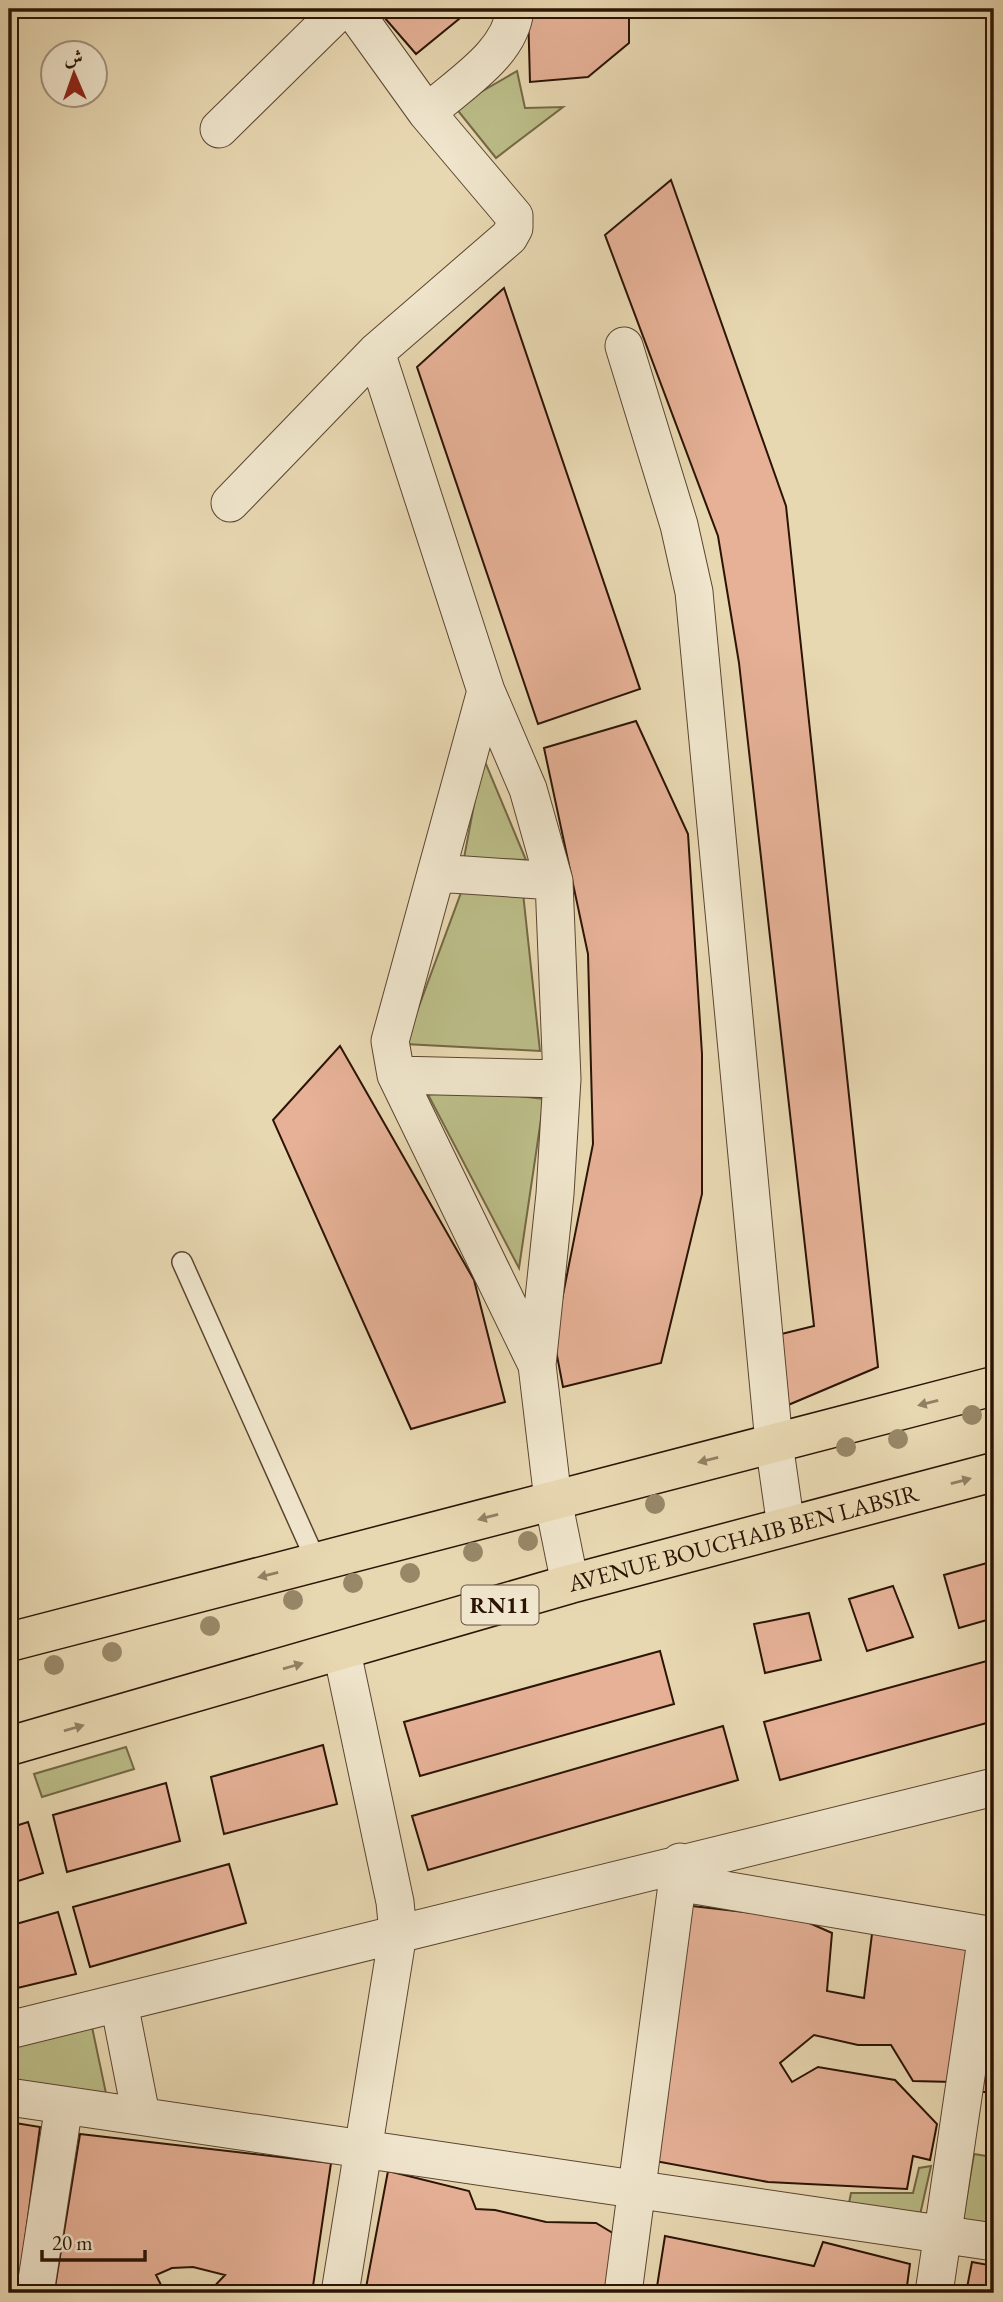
<svg xmlns="http://www.w3.org/2000/svg" width="1003" height="2302" viewBox="0 0 1003 2302" font-family="'EB Garamond',Amiri,serif">
  <style>
    .green { fill: #bbbd88; stroke: #746846; stroke-width: 2 }
    .building { fill: #e6b197; stroke: #2c1405; stroke-width: 2 }
    .lines { fill: none; stroke-linecap: round; stroke-linejoin: round }
    .lane-casing { stroke: #5b4530; stroke-width: 22 }
    .street-casing { stroke: #5b4530; stroke-width: 39 }
    .primary-casing { stroke: #2c1405; stroke-width: 41 }
    .lane { stroke: #f0e6cd; stroke-width: 19 }
    .street { stroke: #f0e6cd; stroke-width: 37 }
    .primary { stroke: #e8d8b2; stroke-width: 38 }
    .tree { fill: #988868 }
    .oneway { fill: #938064 }
    .labels { text-anchor: middle; stroke-width: 7; stroke-linejoin: round; paint-order: stroke }
    .shield { fill: #f0e6cd; stroke: #675341; stroke-width: 2 }
    .shield-label { font-size: 23px; font-weight: bold; fill: #2c1405 }
    .street-label { font-size: 24px; fill: #2c1405; stroke: #f0e6cd }
  </style>
  <rect width="100%" height="100%" fill="#e8d8b2"/>
  <filter id="stains"><feTurbulence type="fractalNoise" baseFrequency=".00286" numOctaves="4"/><feColorMatrix values="0 0 0 0 .2 0 0 0 0 .09 0 0 0 0 .02 0 0 0 .5 -.17"/></filter>
  <radialGradient id="worn" r=".72"><stop offset=".6" stop-color="#630" stop-opacity="0"/><stop offset="1" stop-color="#630" stop-opacity=".3"/></radialGradient>
  <!-- green -->
  <path class="green" d="M517,71l8,37 38,-1 -67,51 -41,-51z
    M483,757l43,103 -62,-2z
    M465,882l58,11 17,158 -135,-7z
    M423,1085l121,14 -25,169z
    M126,1747l8,22 -92,28 -8,-23z
    M92,2027l15,71 -98,-16v-36z
    M974,2154l19,3 -6,52 7,1v20l-32,-6z
    M931,2166l-11,49 -72,-7 3,-15h62l6,-25z"/>
  <!-- building -->
  <path class="building" d="M377,9h93v1l-54,44z
    M528,9h101v34l-41,34 -58,5z
    M671,180l115,326 92,861 -97,41 -16,-70 49,-12 -75,-663 -21,-127 -113,-301z
    M504,288l136,401 -102,35 -121,-357z
    M636,721l52,113 14,220v140l-41,169 -98,24 -9,-47 39,-196 -5,-190 -44,-206z
    M340,1046l134,234 31,122 -94,27 -138,-309z
    M994,1561v57l-35,10 -15,-53z
    M893,1586l20,51 -46,14 -18,-52z
    M809,1613l12,47 -56,13 -11,-49z
    M660,1651l14,53 -254,72 -16,-54z
    M994,1659v62l-214,59 -16,-58z
    M723,1726l15,54 -310,90 -16,-54z
    M323,1745l14,59 -113,30 -13,-57z
    M166,1783l14,58 -113,31 -14,-57z
    M28,1822l15,51 -34,11v-56z
    M229,1864l17,59 -156,44 -17,-60z
    M692,1906l106,12 34,15 -5,58 37,7 10,-80 106,23 -27,141 -40,-1 -22,-36h-33l-44,-10 -34,28 12,19 26,-15 77,13 42,44 -7,36 -17,-4 -6,33 -139,-7 -113,-21z
    M58,1912l18,62 -67,16v-64z
    M994,1997v95h-15z
    M9,2122l31,5 -22,166h-9z
    M80,2134l251,29 -19,130h-104l17,-18 -32,-8 -21,1 -16,7 9,18h-111z
    M388,2171l81,20 7,18 19,1 51,12 50,1 25,15 -7,55h-249z
    M665,2236l149,30 9,-24 87,22 -4,29h-250z
    M972,2262l22,4v27h-28z"/>
  <g class="lines">
    <!-- lane casing -->
    <g class="lane-casing">
      <path id="lane" d="M182,1262l135,301"/>
    </g>
    <!-- street casing -->
    <g class="street-casing">
      <path id="street" d="M427,113c32,-29 84,-59 88,-104
        M219,129l118,-116 12,-2 9,6 69,96 87,103v12l-5,9 -133,115 -146,151
        M624,346l55,179 15,67 80,851 12,84
        M376,352l110,339 42,98 26,92 8,198 -7,115 -18,171 16,135 17,84
        M486,691l-96,350 6,34 141,290
        M436,873l118,8
        M396,1075l166,4
        M677,1882l317,54
        M119,2003l22,112
        M9,2030l985,-243
        M9,2097l985,145
        M35,2293l29,-188
        M340,2293l58,-360 -3,-31 -53,-250
        M623,2293l57,-431
        M934,2293l53,-359"/>
    </g>
    <!-- primary casing -->
    <g class="primary-casing">
      <g id="primary">
        <path d="M9,1642l985,-256"/>
        <path id="s1" d="M9,1746l561,-162 424,-112"/>
      </g>
    </g>
    <!-- lane -->
    <use href="#lane" class="lane"/>
    <!-- street -->
    <use href="#street" class="street"/>
    <!-- primary -->
    <use href="#primary" class="primary"/>
  </g>
  <!-- trees -->
  <g class="tree">
    <circle cx="972" cy="1415" r="10"/>
    <circle cx="898" cy="1439" r="10"/>
    <circle cx="846" cy="1447" r="10"/>
    <circle cx="655" cy="1504" r="10"/>
    <circle cx="528" cy="1541" r="10"/>
    <circle cx="473" cy="1552" r="10"/>
    <circle cx="410" cy="1573" r="10"/>
    <circle cx="353" cy="1583" r="10"/>
    <circle cx="293" cy="1600" r="10"/>
    <circle cx="210" cy="1626" r="10"/>
    <circle cx="112" cy="1652" r="10"/>
    <circle cx="54" cy="1665" r="10"/>
  </g>
  <!-- one-way arrows -->
  <defs><path id="oneway-solid" d="M-6-.8H1V-3.2L6.5 0L1 3.2V.8H-6Z" transform="scale(1.75)"/></defs>
  <g class="oneway">
    <use href="#oneway-solid" transform="translate(928 1403) rotate(166)"/>
    <use href="#oneway-solid" transform="translate(708 1460) rotate(166)"/>
    <use href="#oneway-solid" transform="translate(961 1481) rotate(-15)"/>
    <use href="#oneway-solid" transform="translate(488 1517) rotate(165)"/>
    <use href="#oneway-solid" transform="translate(268 1575) rotate(166)"/>
    <use href="#oneway-solid" transform="translate(293 1666) rotate(-16)"/>
    <use href="#oneway-solid" transform="translate(74 1728) rotate(-16)"/>
  </g>
  <g class="labels">
    <!-- shield labels -->
    <rect class="shield" x="461.5" y="1585.5" width="77" height="39" rx="5"/>
    <g class="shield-label">
      <text x="500" y="1613">RN11</text>
    </g>
    <!-- street labels -->
    <g class="street-label">
      <text dy="8" stroke="none"><textPath href="#s1" startOffset="763">AVENUE BOUCHAIB BEN LABSIR</textPath></text>
    </g>
  </g>
  <!-- margin -->
  <rect width="1003" height="2302" fill="none" stroke="#e8d8b2" stroke-width="35"/>
  <rect x="10" y="10" width="982" height="2281" fill="none" stroke="#2c1405" stroke-width="3.5"/>
  <rect x="18" y="18" width="968" height="2267" fill="none" stroke="#2c1405" stroke-width="2"/>
  <!-- north arrow -->
  <g transform="translate(74 74) rotate(358)"><circle r="33" fill="#f0e6cd" stroke="#a2927d" stroke-width="2"/>
  <path d="M0-5L12 26L0 18L-12 26Z" fill="#8f2418"/>
  <text y="-10" font-size="19" font-weight="bold" text-anchor="middle" fill="#2c1405">ش</text>
  </g>
  <!-- scale -->
  <path d="M42 2250v10h103v-10" fill="none" stroke="#2c1405" stroke-width="3.5"/>
  <text x="52" y="2250" font-size="21" fill="#2c1405" stroke="#f0e6cd" stroke-width="5" paint-order="stroke">20 m</text>
  <rect width="100%" height="100%" filter="url(#stains)"/>
  <rect width="100%" height="100%" fill="url(#worn)"/>
</svg>
